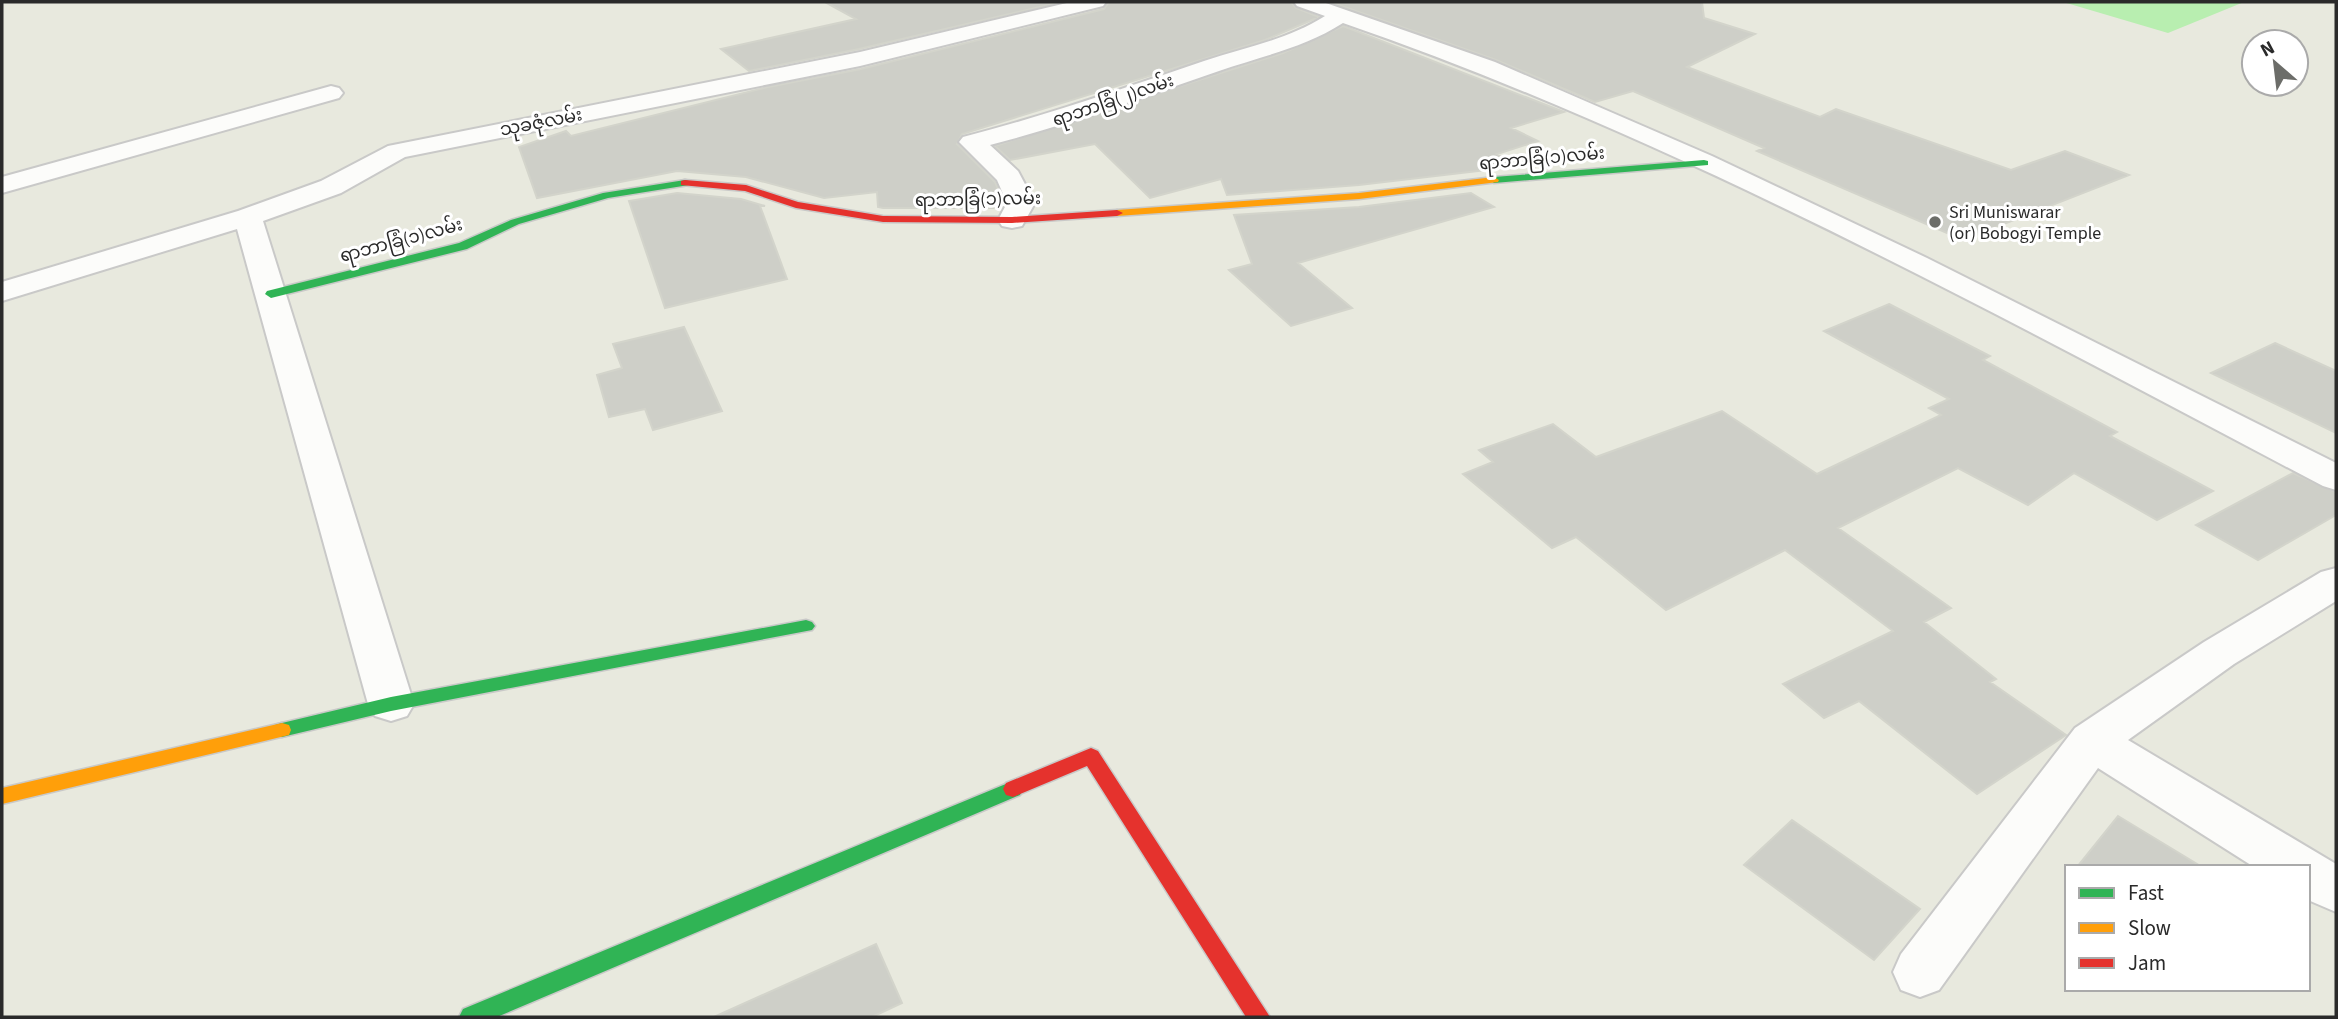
<svg xmlns="http://www.w3.org/2000/svg" width="2338" height="1019" viewBox="0 0 2338 1019" font-family="'Source Sans 3','Noto Sans Myanmar',sans-serif">
  <style>
    .pitch { fill: #b8eeb0 }
    .building { fill: #cecfc8; stroke: #d3d4cb; stroke-width: 2 }
    .lines { fill: none; stroke-linecap: round; stroke-linejoin: round }
    .street-casing { stroke: #c9c9c8; stroke-width: 4 }
    .fast-casing { stroke: #c9c9c8; stroke-width: 3 }
    .slow-casing { stroke: #c9c9c8; stroke-width: 3 }
    .jam-casing { stroke: #c9c9c8; stroke-width: 3 }
    .street { fill: #fcfcfa; fill-rule: evenodd }
    .fast { fill: #30b455; fill-rule: evenodd }
    .slow { fill: #ff9f0a; fill-rule: evenodd }
    .jam { fill: #e5322d; fill-rule: evenodd }
    .poi-dot { fill: #6c6d69; stroke: #fff; stroke-width: 2.5 }
    .labels { text-anchor: middle; stroke-width: 6; stroke-linejoin: round; paint-order: stroke }
    .far-street-label { font-size: 18px; fill: #2a2a2a; stroke: #fff }
    .far-poi-label { font-size: 18px; fill: #2a2a2a; stroke: #fff; text-anchor: start }
  </style>
  <rect width="100%" height="100%" fill="#e8e9de"/>
  <!-- pitch -->
  <path class="pitch" d="M2063,2h181l-76,31z"/>
  <!-- building -->
  <path class="building" d="M825,2h236l-202,47 -110,22 -28,-22 135,-30z
    M1109,2h182l5,6 23,9 -54,23 -303,94 -5,10 38,38 9,21 -2,5h-119l-5,-1 -1,-15 -53,6 -78,-21 -69,-6 -140,27 -18,-51 47,-16 5,5 197,-49 93,-18 243,-60z
    M1330,2h372l2,16 51,16 -68,33 133,50 16,-8 175,61 54,-19 64,24 -166,65 -206,-89 7,-3 -131,-57 -38,11 -99,-42z
    M1343,26l221,86 -53,16 27,13 -41,13 18,10 -20,5 -136,16 -132,10 -6,-16 -71,19 -55,-54 -85,16 -15,-14 288,-93z
    M677,193l64,6 24,7h-5l27,73 -122,29 -36,-107z
    M1471,193l23,14 -196,56 54,45 -61,18 -62,-56 23,-6 -18,-49 125,-8z
    M1889,304l101,52 -7,4 134,72 -7,4 103,55 -56,29 -83,-47 -46,32 -70,-37 -120,60 113,80 -27,14 72,57 -6,3 76,53 -89,59 -118,-93 -35,17 -41,-34 110,-53 -108,-81 -119,60 -90,-73 -24,11 -89,-74 30,-12 -14,-12 74,-26 43,33 126,-46 95,63 124,-59 -12,-7 20,-9 -125,-68z
    M684,327l38,84 -69,19 -8,-21 -36,8 -12,-42 25,-7 -9,-24z
    M2275,343l61,28v62l-125,-60z
    M2293,473l43,19v23l-78,45 -62,-35z
    M2118,816l84,51h-125z
    M1792,820l128,89 -46,51 -130,-95z
    M876,944l26,59 -30,14h-158z"/>
  <g class="lines">
    <!-- street casing -->
    <g class="street-casing">
      <path id="street" d="M1071,2h35l-3,4 -243,60 -455,91 -64,36 -78,28 151,483 -7,12 -16,5 -16,-5 -7,-12 -131,-475 -235,72v-19l236,-71 83,-30 67,-35 472,-94z
        M1294,2h29l172,60 217,94 215,102 409,205v27l-13,-4c-317,-166 -641,-346 -980,-463 -39,25 -81,33 -124,48 -76,26 -151,54 -229,74l28,26 17,32 -13,23 -10,2 -10,-2 -4,-6 9,-17 -10,-23 -38,-38 4,-5c82,-21 161,-49 241,-76 42,-14 83,-21 121,-45l-28,-10z
        M331,86l8,2 4,5 -4,5 -337,95v-16z
        M2336,568v33l-102,63 -106,76 208,124v48l-28,-12v-33h-54l-156,-99 -159,222 -19,7 -19,-7 -8,-18 8,-18 174,-226 129,-86 117,-70z"/>
    </g>
    <!-- fast casing -->
    <g class="fast-casing">
      <path id="fast" d="M1704,160l4,1v4l-214,18 -5,-3 5,-3z
        M685,180l4,1v4l-81,13 -89,26 -52,25 -196,49 -6,-4 2,-3 192,-48 52,-23 92,-27z
        M806,620l6,2 3,4 -3,4 -421,81 -109,26 -7,-2 -2,-5 2,-5 7,-2 109,-26z
        M1013,781l7,2 3,6 -3,6 -523,222h-38l4,-8z"/>
    </g>
    <!-- slow casing -->
    <g class="slow-casing">
      <path id="slow" d="M1494,177l5,3 -1,2 -139,17 -242,17 -6,-3 6,-3 242,-17z
        M282,723l7,2 2,5 -2,5 -287,69v-16z"/>
    </g>
    <!-- jam casing -->
    <g class="jam-casing">
      <path id="jam" d="M685,180l61,5 52,17 85,14 129,1 105,-7 6,3 -6,3 -105,7 -129,-1 -87,-14 -51,-17 -64,-6v-4z
        M1091,748l7,3 172,266h-24l-159,-251 -74,31 -7,-2 -3,-6 3,-6z"/>
    </g>
    <!-- street -->
    <use href="#street" class="street"/>
    <!-- fast -->
    <use href="#fast" class="fast"/>
    <!-- slow -->
    <use href="#slow" class="slow"/>
    <!-- jam -->
    <use href="#jam" class="jam"/>
  </g>
  <!-- markers -->
  <circle class="poi-dot" cx="1935" cy="222" r="7"/>
  <g class="labels">
    <!-- far-street labels -->
    <g class="far-street-label">
      <text transform="translate(1113 100) rotate(-19)" y="6">ရာဘာခြံ(၂)လမ်း</text>
      <text transform="translate(541 122) rotate(-11)" y="6">သုခဇုံလမ်း</text>
      <text transform="translate(1542 158) rotate(-5)" y="6">ရာဘာခြံ(၁)လမ်း</text>
      <text transform="translate(978 199) rotate(-1)" y="6">ရာဘာခြံ(၁)လမ်း</text>
      <text transform="translate(401 240) rotate(-15)" y="6">ရာဘာခြံ(၁)လမ်း</text>
    </g>
    <!-- far-poi labels -->
    <g class="far-poi-label">
      <text x="1949" y="218">Sri Muniswarar<tspan x="1949" dy="21">(or) Bobogyi Temple</tspan></text>
    </g>
  </g>
  <!-- border -->
  <rect width="2338" height="1019" fill="none" stroke="#2a2a2a" stroke-width="7"/>
  <!-- legend -->
  <rect x="2065" y="865" width="245" height="126" fill="#ffffff" stroke="#aaaaaa" stroke-width="2"/>
  <rect x="2079" y="888" width="35" height="10" fill="#30b455" stroke="#aaaaaa" stroke-width="2"/>
  <text x="2128" y="900" font-size="21" fill="#2a2a2a">Fast</text>
  <rect x="2079" y="923" width="35" height="10" fill="#ff9f0a" stroke="#aaaaaa" stroke-width="2"/>
  <text x="2128" y="935" font-size="21" fill="#2a2a2a">Slow</text>
  <rect x="2079" y="958" width="35" height="10" fill="#e5322d" stroke="#aaaaaa" stroke-width="2"/>
  <text x="2128" y="970" font-size="21" fill="#2a2a2a">Jam</text>
  <!-- north arrow -->
  <g transform="translate(2275 63) rotate(332)"><circle r="33" fill="#ffffff" stroke="#aaaaaa" stroke-width="2"/>
  <path d="M0-5L12 26L0 18L-12 26Z" fill="#6c6d69"/>
  <text y="-10" font-size="19" font-weight="bold" text-anchor="middle" fill="#2a2a2a">N</text>
  </g>
</svg>
